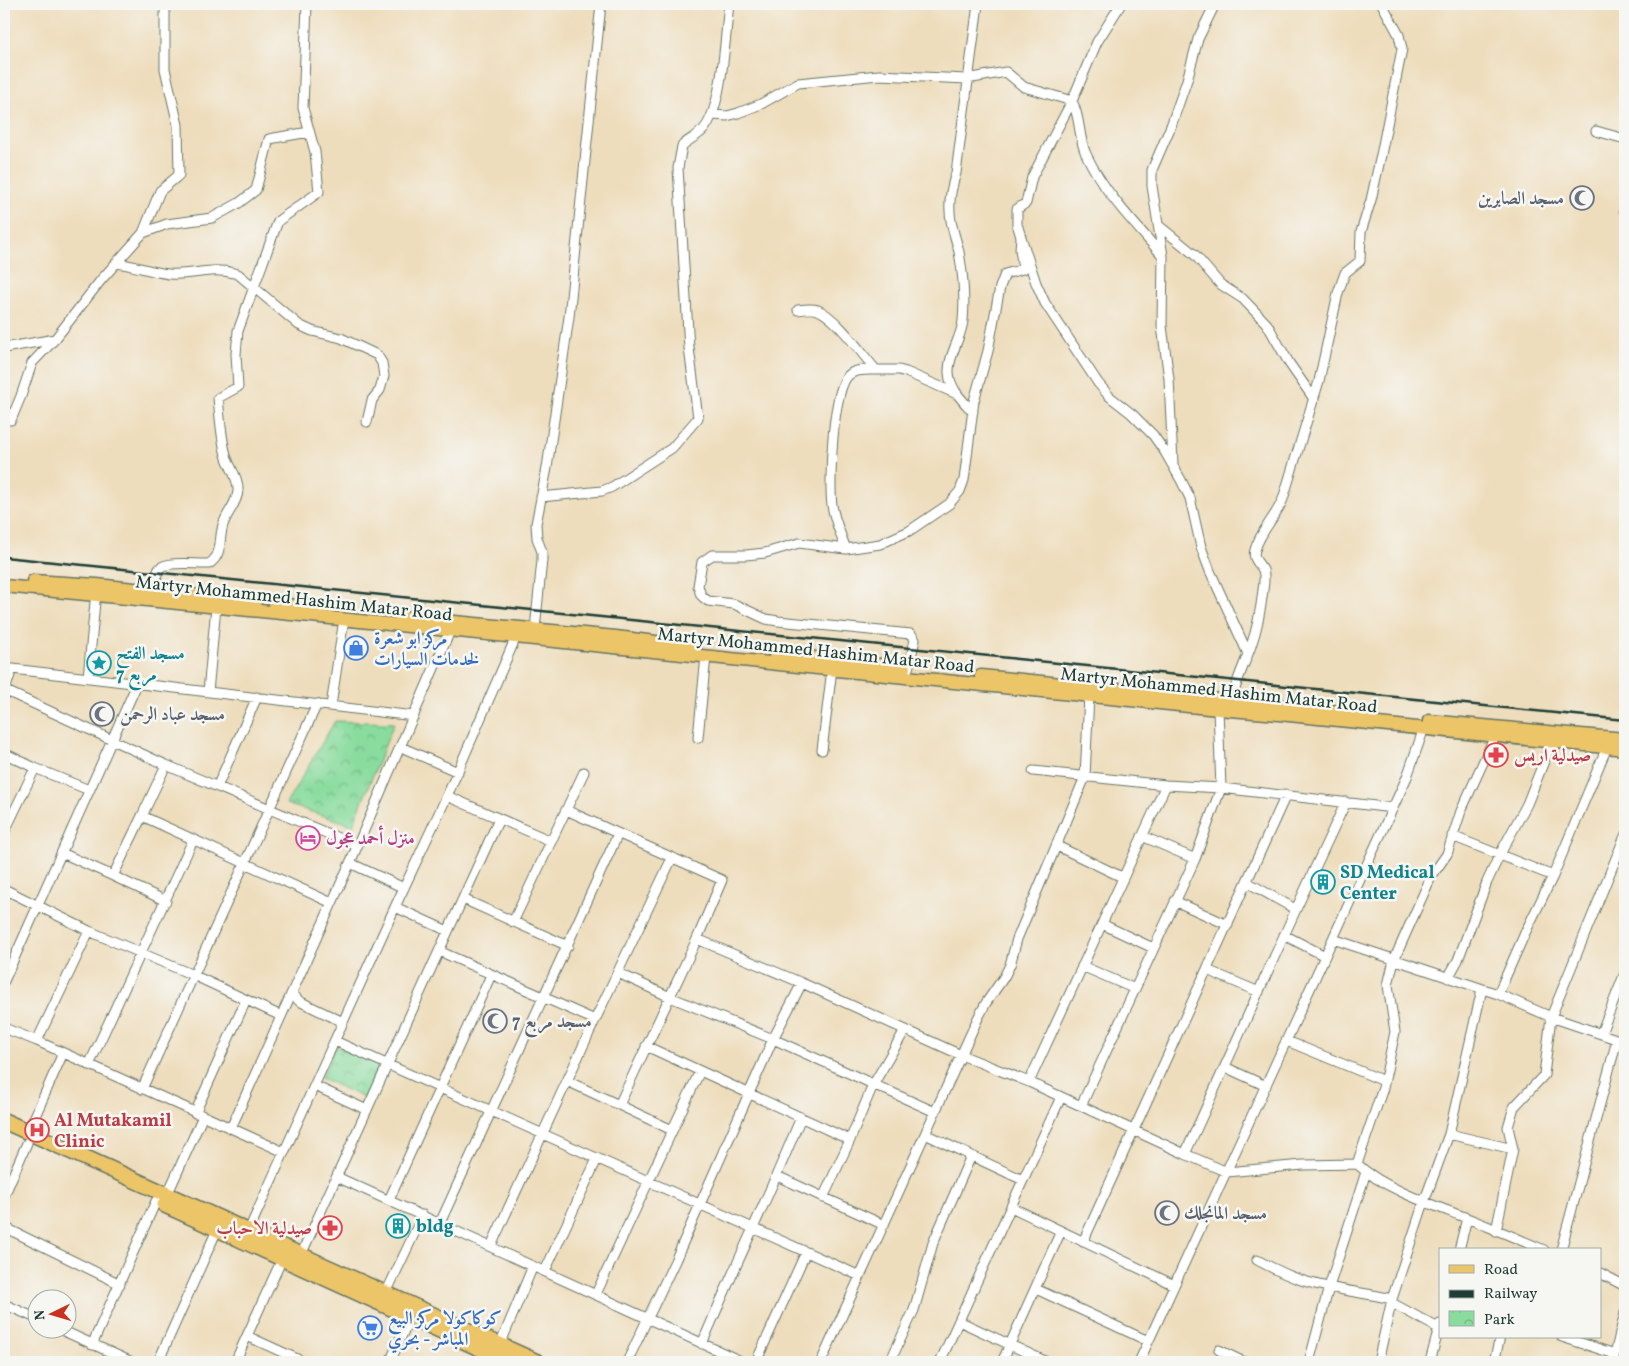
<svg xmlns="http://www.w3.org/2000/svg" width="1629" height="1366" viewBox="0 0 1629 1366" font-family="Vollkorn,Amiri,serif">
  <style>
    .park { fill: url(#park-crowns); stroke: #548c69 }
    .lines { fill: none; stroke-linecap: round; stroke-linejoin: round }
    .street-casing { stroke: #677564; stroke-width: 11 }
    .primary-casing { stroke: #677564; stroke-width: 15 }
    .highway-casing { stroke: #677564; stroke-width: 18 }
    .street { stroke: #fff; stroke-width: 9 }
    .primary { stroke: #ecc569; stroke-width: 12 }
    .highway { stroke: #ecc569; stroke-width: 15 }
    .rail { stroke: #1f3d34; stroke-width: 2.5 }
    .labels { text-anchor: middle; stroke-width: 5; stroke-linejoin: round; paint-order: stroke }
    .worship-label { font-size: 18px; font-weight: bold; fill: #5b616d; stroke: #f6f6f2; text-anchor: start }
    .street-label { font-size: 18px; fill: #1f3d34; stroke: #f6f6f2 }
    .shop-label { font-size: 18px; font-weight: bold; fill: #366cbe; stroke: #f6f6f2; text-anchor: start }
    .culture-label { font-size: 18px; font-weight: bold; fill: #0d838f; stroke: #f6f6f2; text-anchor: start }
    .health-label { font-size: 18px; font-weight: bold; fill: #be3a42; stroke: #f6f6f2; text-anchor: start }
    .hotel-label { font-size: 18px; font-weight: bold; fill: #b23c85; stroke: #f6f6f2; text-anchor: start }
  </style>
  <defs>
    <pattern id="park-crowns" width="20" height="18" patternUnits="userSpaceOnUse" patternTransform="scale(1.25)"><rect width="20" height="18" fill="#89dc9e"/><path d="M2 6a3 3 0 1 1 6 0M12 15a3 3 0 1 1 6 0" fill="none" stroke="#6fb482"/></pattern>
  </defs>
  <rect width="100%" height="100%" fill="#f6f6f2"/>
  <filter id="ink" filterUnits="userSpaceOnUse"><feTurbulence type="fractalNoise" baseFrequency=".02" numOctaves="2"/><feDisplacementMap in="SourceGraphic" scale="10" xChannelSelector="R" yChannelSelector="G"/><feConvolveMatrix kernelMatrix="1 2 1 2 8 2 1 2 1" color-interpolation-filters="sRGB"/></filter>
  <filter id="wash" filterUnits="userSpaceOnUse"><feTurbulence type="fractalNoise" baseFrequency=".0096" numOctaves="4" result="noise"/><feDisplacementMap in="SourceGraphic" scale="20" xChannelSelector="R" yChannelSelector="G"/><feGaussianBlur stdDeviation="1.12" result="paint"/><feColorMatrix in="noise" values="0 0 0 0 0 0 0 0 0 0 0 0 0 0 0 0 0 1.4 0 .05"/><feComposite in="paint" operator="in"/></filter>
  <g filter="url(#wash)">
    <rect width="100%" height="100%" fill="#eeddbc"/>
    <!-- park -->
    <path class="park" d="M335,721l59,2 -41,102 -67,-21z
      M336,1046l43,20 -15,32 -43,-20z"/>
  </g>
  <g filter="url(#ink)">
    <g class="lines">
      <!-- street casing -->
      <g class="street-casing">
        <path id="street" d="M1121,4l-24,38 -25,59 -40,76 -6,26 -9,6v15l4,13 15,46 9,20 53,80 11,13 23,18 21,21 12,17 16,28 9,18 11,49 9,24 38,83
          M713,115l14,1 11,-3 23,-9 37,-21 81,-8 88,4 39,-7 18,15 48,14c9,17 6,36 14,53 18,39 49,70 77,102
          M1596,131l29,8
          M1624,210h1
          M1158,225l37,30 25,29 23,15 24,25 22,39 25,36
          M143,233l24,-9 45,-6 27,-15 17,-13 13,-51 40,-7
          M116,263c18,2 35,9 53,11 25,2 42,-8 69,0l61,51 13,6 29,7 36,17 5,8 2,13 -4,14 -8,10 -5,22
          M798,310c6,-1 14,-2 20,0 19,8 44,44 58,60h23l7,2 51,22
          M4,348l51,-9
          M973,412c-10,-11 -23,-23 -24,-39 -1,-18 12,-34 14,-52 2,-22 0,-47 -4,-69 -3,-14 -9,-27 -9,-41 -1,-13 2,-26 6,-38l22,-169
          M4,420h7l10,-24 11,-33 23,-24 46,-59 42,-47 17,-42 19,-16 -1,-50 -13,-56v-65
          M1173,464l-4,-85 -7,-53 1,-70 -11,-70v-16l19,-44 16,-46 11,-41 17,-35
          M541,497l61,-6 10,-4 60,-39 26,-30 -9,-70 -11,-180 4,-22c7,-7 16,-10 22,-17 19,-23 21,-94 25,-125
          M846,549c-5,-14 -12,-29 -14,-44 -3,-21 0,-120 18,-131 7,-5 18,-4 26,-4
          M156,592c1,-6 -1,-18 3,-23 7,-9 39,-4 50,-5 13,-9 10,-21 13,-35 2,-14 15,-24 16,-38 1,-13 -9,-24 -12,-36 -5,-18 -6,-39 -8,-57l20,-11 -2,-33 2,-23 40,-110 41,-29 -4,-40 -12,-44 4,-104
          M535,629l7,-69v-8l-5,-14 -1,-14 11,-56 22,-151 32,-313
          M4,668l410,48
          M908,669l7,-29 -4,-6 -133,-13 -12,-2 -32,-15 -26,-3 -4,-3 -3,-3 -3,-9 4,-24 10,-7h34l19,-2 34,-10 47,6 34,-5 29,-13 40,-27 11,-13 4,-11 10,-79 14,-50 12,-64 5,-13 18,-5 -3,-20 1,-12
          M88,678l8,-87
          M4,690l162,75 191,81
          M208,692l8,-85
          M4,693l8,-24
          M1231,705c3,-20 13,-39 20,-59 6,-17 10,-38 12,-56 1,-6 2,-14 0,-20 -4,-7 -11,-11 -8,-20 5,-19 21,-33 28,-51l36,-118 19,-88 7,-20 15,-12 1,-29 10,-32 10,-45 21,-106 -3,-14 -17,-31
          M331,706l13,-87
          M698,738l8,-82
          M401,747l57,25
          M822,750l10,-81
          M4,753l31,15
          M166,765l-24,51 190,87
          M1033,771l133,14 55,3 172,20
          M217,787l40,-90
          M447,796l104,45
          M566,810l156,70 -25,59 -78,166 -52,-24
          M142,816l-29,60 53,25
          M4,833l31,-65 54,22
          M1142,836l53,23
          M1452,836l101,40
          M1057,846l65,31
          M62,853l51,23
          M350,863l54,25
          M1247,882l48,27
          M4,889l85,42 104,44 88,41
          M463,899l105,47
          M1175,901l53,24
          M395,907l53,24
          M513,922l71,-150
          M1102,924l51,24
          M1284,935l41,21
          M697,939l105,44 159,72 68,27 156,72 42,18 76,-7 54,-1c25,23 70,39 102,51 29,11 57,23 85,35
          M1333,939l165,55 53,23 74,25
          M439,951l156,69
          M1082,966l53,23
          M1207,970l52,22
          M618,973l52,24 103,42 162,73
          M1448,978l10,-18 29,-78 13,-28 27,-50 25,-63
          M4,981l133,-297
          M292,993l7,8 44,21
          M1498,994l27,-61 28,-57 54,-129
          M4,1028l33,13 247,111
          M1601,1033l24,-60
          M37,1041l52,-110
          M335,1041l525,235
          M1287,1041l97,40
          M646,1046l204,94
          M89,1065l104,-225
          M1225,1067l41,19
          M1029,1082l137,-297
          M315,1086l52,24
          M142,1089l175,-385
          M619,1105l53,25
          M1081,1106l114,-247 26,-71 -3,-79
          M195,1113l51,-113
          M231,1128l119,-265 100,-232
          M28,1132l35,-79
          M925,1134l98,46
          M1449,1134l64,15
          M1185,1154c54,-117 105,-235 161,-352
          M1357,1164l26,-76 12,-56 -7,-47 6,-25 37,-83 16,-23 14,-43 34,-75
          M777,1176l107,49
          M337,1177l406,185
          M167,1195l36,-79
          M4,1196l23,-53
          M823,1198l27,-58 23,-55 32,-55
          M389,1200l102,-225
          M1011,1207l163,78
          M440,1223l178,-389
          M4,1227l116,57
          M1496,1231l17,-82 -5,-22 6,-20 30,-32 7,-58 74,-181
          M248,1232l147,-325 52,-111 69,-159
          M1083,1242l203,-447
          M491,1246l104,-226 77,-162
          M1459,1250l8,-32
          M1561,1250l56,-210
          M301,1255l198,-436
          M1257,1260c15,8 31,16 47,21 29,9 59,11 88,18
          M545,1271l52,-112
          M1600,1273l25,13
          M1036,1289l112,52
          M386,1293l37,-78
          M596,1294l104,-223
          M1392,1303l48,26
          M4,1304l34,15
          M959,1321l88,41
          M4,1323l1,-19
          M57,1328l75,34
          M247,1336l57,26
          M1562,1337l53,17
          M702,1344c32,-76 68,-150 99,-227
          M92,1345l64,-144
          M500,1345l33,-79
          M1219,1350l25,12
          M158,1362l59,-132
          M235,1362l47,-103
          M390,1362l20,-45
          M627,1362l48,-101 98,-222 29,-56
          M756,1362l50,-110
          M821,1362l157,-344 8,-15 18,-26 6,-12 7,-26 68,-162 4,-82
          M890,1362l24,-52 19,-67 38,-87
          M940,1362l121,-265
          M1002,1362l59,-131
          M1139,1362l268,-585 17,-49
          M1309,1362l20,-75 37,-115
          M1378,1362l14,-63 32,-97 25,-68 33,-145
          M1430,1362l10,-38
          M1494,1362l6,-25
          M1613,1362l12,-49"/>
      </g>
      <!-- primary casing -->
      <g class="primary-casing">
        <path id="primary" d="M33,581l64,4 158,17
          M4,586l297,29 917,94 61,5 346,35
          M275,604l47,4
          M401,617l215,20 79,10
          M775,655l57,4 72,9
          M981,676l390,39
          M1429,721l196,18"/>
      </g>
      <!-- highway casing -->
      <g class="highway-casing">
        <path id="highway" d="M4,1121l533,241
          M165,1205l345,157"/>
      </g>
      <!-- street -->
      <use href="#street" class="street"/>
      <!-- primary -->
      <use href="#primary" class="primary"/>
      <!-- highway -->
      <use href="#highway" class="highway"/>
      <!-- rail -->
      <path class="rail" d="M4,557c541,51 1081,110 1621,163"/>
    </g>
  </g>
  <!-- icons -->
  <defs>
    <g id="mosque-ring" transform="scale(1.25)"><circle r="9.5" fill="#f6f6f2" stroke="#6b7280" stroke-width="1.5"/><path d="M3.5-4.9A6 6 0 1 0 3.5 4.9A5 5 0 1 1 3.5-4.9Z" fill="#6b7280"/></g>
    <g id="shop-ring" transform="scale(1.25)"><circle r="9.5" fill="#f6f6f2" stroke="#3f7fe0" stroke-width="1.5"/><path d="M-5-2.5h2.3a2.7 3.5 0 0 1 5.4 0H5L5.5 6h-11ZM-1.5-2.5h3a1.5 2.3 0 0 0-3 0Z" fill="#3f7fe0"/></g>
    <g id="sight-ring" transform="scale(1.25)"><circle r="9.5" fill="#f6f6f2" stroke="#0f9aa8" stroke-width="1.5"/><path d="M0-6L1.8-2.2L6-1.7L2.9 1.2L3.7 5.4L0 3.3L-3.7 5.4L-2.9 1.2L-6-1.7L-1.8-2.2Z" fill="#0f9aa8"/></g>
    <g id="pharmacy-ring" transform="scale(1.25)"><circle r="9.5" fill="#f6f6f2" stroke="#e0444e" stroke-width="1.5"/><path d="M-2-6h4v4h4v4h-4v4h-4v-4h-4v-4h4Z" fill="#e0444e"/></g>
    <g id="hotel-ring" transform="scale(1.25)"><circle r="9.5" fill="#f6f6f2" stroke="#d1479c" stroke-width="1.5"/><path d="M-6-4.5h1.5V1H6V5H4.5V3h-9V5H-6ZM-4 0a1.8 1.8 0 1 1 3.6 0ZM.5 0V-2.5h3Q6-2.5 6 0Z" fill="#d1479c"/></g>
    <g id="building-ring" transform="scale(1.25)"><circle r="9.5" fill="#f6f6f2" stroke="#0f9aa8" stroke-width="1.5"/><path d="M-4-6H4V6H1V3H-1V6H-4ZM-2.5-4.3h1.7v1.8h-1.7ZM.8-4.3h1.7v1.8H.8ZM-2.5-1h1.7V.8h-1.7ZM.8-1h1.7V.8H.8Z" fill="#0f9aa8"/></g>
    <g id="hospital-ring" transform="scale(1.25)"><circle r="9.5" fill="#f6f6f2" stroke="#e0444e" stroke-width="1.5"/><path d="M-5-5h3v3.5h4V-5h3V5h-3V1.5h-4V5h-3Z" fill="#e0444e"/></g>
    <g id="supermarket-ring" transform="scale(1.25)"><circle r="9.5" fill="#f6f6f2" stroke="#3f7fe0" stroke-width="1.5"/><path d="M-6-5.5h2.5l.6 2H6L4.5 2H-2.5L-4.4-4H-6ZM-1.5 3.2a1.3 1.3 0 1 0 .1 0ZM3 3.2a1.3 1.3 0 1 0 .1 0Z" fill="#3f7fe0"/></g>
  </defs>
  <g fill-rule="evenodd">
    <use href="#mosque-ring" x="1582" y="198"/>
    <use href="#shop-ring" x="356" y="648"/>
    <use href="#sight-ring" x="99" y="663"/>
    <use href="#mosque-ring" x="102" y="714"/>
    <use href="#pharmacy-ring" x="1496" y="755"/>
    <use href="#hotel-ring" x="308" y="838"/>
    <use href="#building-ring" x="1323" y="882"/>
    <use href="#mosque-ring" x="495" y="1021"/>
    <use href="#hospital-ring" x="37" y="1130"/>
    <use href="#mosque-ring" x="1167" y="1213"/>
    <use href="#building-ring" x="398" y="1226"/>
    <use href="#pharmacy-ring" x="330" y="1228"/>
    <use href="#supermarket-ring" x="370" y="1328"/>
  </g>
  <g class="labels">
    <!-- worship labels -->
    <g class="worship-label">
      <text x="1564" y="204" text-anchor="end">مسجد الصابرين</text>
      <text x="120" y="720">مسجد عباد الرحمن</text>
      <text x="512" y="1027">مسجد مربع 7</text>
      <text x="1184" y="1219">مسجد المانجلك</text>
    </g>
    <!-- street labels -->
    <g class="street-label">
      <text transform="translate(294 598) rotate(6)" y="6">Martyr Mohammed Hashim Matar Road</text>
      <text transform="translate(816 650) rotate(6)" y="6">Martyr Mohammed Hashim Matar Road</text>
      <text transform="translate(1219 690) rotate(6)" y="6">Martyr Mohammed Hashim Matar Road</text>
    </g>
    <!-- shop labels -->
    <g class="shop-label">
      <text x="374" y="644">مركز ابو شعرة<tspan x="374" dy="21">لخدمات السيارات</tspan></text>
      <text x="388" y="1324">كوكاكولا مركز البيع<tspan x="388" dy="21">المباشر - بحري</tspan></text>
    </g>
    <!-- culture labels -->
    <g class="culture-label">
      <text x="116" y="659">مسجد الفتح<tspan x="116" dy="21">مربع 7</tspan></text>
      <text x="1340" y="878">SD Medical<tspan x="1340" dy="21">Center</tspan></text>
      <text x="416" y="1232">bldg</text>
    </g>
    <!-- health labels -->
    <g class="health-label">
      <text x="1514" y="761">صيدلية اريس</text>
      <text x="54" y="1126">Al Mutakamil<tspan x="54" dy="21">Clinic</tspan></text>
      <text x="312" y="1234" text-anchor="end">صيدلية الاحباب</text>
    </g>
    <!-- hotel labels -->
    <g class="hotel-label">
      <text x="326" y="844">منزل أحمد عجول</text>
    </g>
  </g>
  <!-- margin -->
  <rect width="1629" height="1366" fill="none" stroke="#f6f6f2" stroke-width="20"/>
  <!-- legend -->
  <rect x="1439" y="1248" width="162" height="90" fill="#f6f6f2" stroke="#a0aca6"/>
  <rect x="1449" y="1265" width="25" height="8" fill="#ecc569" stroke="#a0aca6"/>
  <text x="1484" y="1274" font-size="15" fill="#1f3d34">Road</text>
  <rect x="1449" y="1290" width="25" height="8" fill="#1f3d34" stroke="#a0aca6"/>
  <text x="1484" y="1298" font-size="15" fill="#1f3d34">Railway</text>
  <rect x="1449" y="1311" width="25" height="15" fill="url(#park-crowns)" stroke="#a0aca6"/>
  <text x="1484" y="1324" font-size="15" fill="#1f3d34">Park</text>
  <!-- north arrow -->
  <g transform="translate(52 1314) rotate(265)"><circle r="24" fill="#f6f6f2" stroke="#a0aca6"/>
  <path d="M0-4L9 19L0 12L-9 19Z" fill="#c8321e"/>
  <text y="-8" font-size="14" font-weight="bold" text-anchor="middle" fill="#1f3d34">N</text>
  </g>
</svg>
